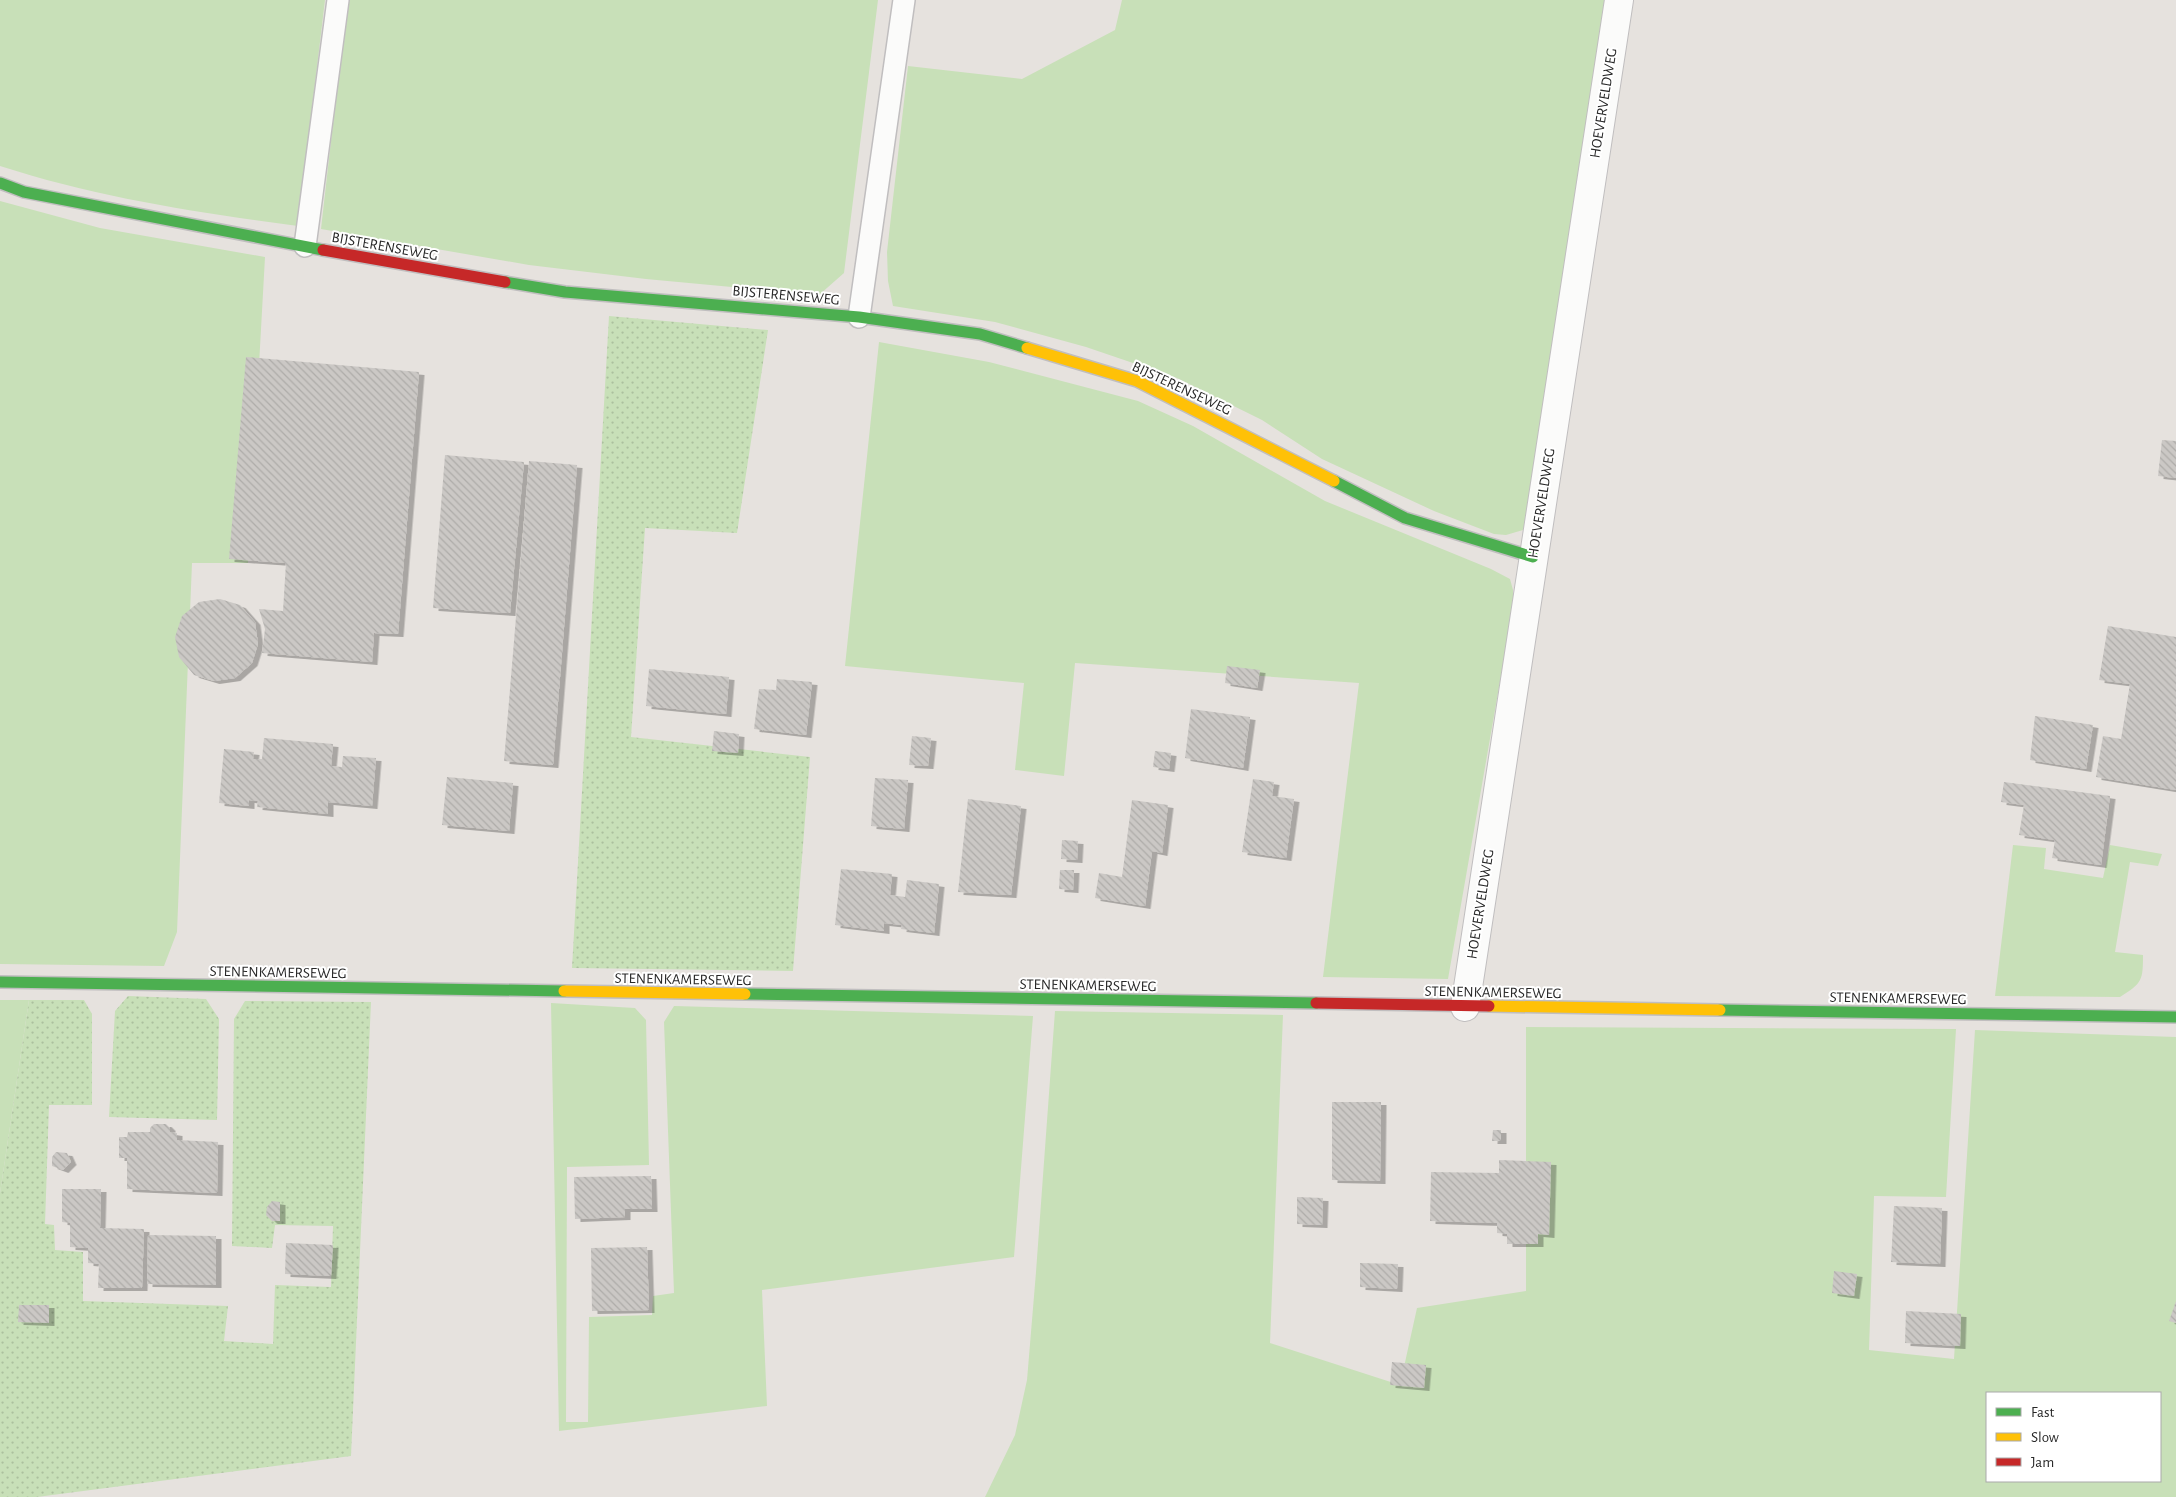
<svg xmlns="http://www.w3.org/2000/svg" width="2176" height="1497" viewBox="0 0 2176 1497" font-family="'Alegreya Sans',sans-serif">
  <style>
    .grass { fill: #c8e0b8; fill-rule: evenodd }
    .park { fill: url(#park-dots) }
    .building { fill: url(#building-back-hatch); filter: url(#shadow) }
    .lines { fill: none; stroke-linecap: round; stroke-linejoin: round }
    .lane-casing { stroke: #c0bebf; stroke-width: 24 }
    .street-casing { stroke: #c0bebf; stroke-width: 30 }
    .fast-casing { stroke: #c0bebf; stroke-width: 14 }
    .slow-casing { stroke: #c0bebf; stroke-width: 14 }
    .jam-casing { stroke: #c0bebf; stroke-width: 14 }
    .lane { stroke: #fbfbfa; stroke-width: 21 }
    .street { stroke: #fbfbfa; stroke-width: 28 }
    .fast { stroke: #4caf50; stroke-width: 11 }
    .slow { stroke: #ffc107; stroke-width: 11 }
    .jam { stroke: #c62828; stroke-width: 11 }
    .labels { text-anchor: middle; stroke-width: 4; stroke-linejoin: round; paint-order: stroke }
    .street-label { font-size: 15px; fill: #282828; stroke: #fff }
  </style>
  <defs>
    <pattern id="park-dots" width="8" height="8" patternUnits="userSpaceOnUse" patternTransform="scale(1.25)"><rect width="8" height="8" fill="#c8e0b8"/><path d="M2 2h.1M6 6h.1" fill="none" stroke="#acc09e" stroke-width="1.8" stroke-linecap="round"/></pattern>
    <pattern id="building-back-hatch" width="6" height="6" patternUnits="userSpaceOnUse" patternTransform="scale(1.25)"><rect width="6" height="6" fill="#cbc8c5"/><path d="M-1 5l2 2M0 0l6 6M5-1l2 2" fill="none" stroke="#aeaca9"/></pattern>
    <filter id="shadow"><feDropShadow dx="5.5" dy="3" stdDeviation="0" flood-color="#0004"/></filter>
  </defs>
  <rect width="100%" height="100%" fill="#e6e2de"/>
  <!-- grass -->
  <path class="grass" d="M0,0h325l-27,226c-100,-13 -202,-29 -298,-60z
    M347,0h531l-34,273 -25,22 -173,-16 -117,-14 -208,-36z
    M1122,0h488l-79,519 -8,11 -17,5 -12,-1 -60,-23 -112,-52 -60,-39 -85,-42 -91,-31 -91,-25 -102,-16 -5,-25 -1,-29 21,-186 114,13 93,-49z
    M0,201l100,27 165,29 -17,306h-56l-15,369 -13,34 -164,-2z
    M879,342l110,20 149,39 55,25 132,75 166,68 19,10 3,11v17l-65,372 -125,-2 36,-294 -284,-20 -11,113 -49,-6 9,-87 -179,-17z
    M2013,845l33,3 -2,21 59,9 7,-33 52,9 -4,12 -28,-4 -15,90 28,3c0,26 -1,28 -23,42l-125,-1z
    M0,1000h29l-29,193z
    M551,1003l84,5 11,12 3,145 -82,2 -1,255h22l1,-105 63,-2 1,-19 21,-3 -10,-271 10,-16 359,10 -19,241 -252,33 5,116 -208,25z
    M1055,1011l228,4 -13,328 130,42 17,-77 109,-17v-264l430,2 -10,168 -72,-1 -5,154 85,9 21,-329 201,7v460h-1191l30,-62 12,-55 9,-108zM1987,1393h173v88h-173z"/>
  <!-- park -->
  <path class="park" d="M609,316l159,14 -31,203 -92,-5 -14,209 179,20 -17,214 -221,-3z
    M128,996l78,3 13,20 -2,101 -108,-3 6,-106z
    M29,1000h55l8,14v91h-43l-4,119 9,1 1,25 28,2v49l145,5 -4,35 49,3 2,-59 56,2 2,-61 -58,-1 -3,23 -40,-2 2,-227 11,-18 126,1 -20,454 -314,41h-37v-304z"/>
  <!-- building -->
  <path class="building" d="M246,357l173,15 -21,262 -24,-1 -2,29 -110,-9 3,-24 -6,-20 24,2 3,-48 -57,-4z
    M2162,440l14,1v37l-18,-2z
    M445,455l79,7 -14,151 -77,-5z
    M529,461l48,4 -24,300 -49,-4z
    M220,599l20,6 15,17 3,22 -6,19 -17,15 -21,3 -20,-6 -15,-18 -4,-20 7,-21 17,-14z
    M2108,626l68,11v153l-80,-13 7,-41 18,3 9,-55 -31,-4z
    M1227,666l33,4 -3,18 -32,-5z
    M649,669l80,8 -3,37 -80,-8z
    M777,679l35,3 -6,53 -52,-6 5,-40 17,1z
    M1191,709l59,8 -7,51 -58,-10z
    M2035,716l58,9 -7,44 -56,-9z
    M714,731l25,3 -1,19 -26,-2z
    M912,736l19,2 -3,28 -19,-1z
    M264,738l69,6 -2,22 11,1 1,-11 33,2 -4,48 -44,-4v12l-71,-7 1,-6 -9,-1v6l-30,-3 5,-54 30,3 -1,7h9z
    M1155,751l16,2 -2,16 -16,-2z
    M447,777l66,6 -4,48 -67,-6z
    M875,778l33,2 -4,49 -33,-3z
    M1253,779l21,3 -2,14 22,3 -8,59 -44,-6z
    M2004,782l106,14 -9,69 -49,-7 3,-18 -36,-5 5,-30 -23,-3z
    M968,799l53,7 -10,89 -53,-3z
    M1132,800l36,5 -6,48 -10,-2 -7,55 -50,-8 4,-25 23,4z
    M1062,840l16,1 -1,19 -16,-1z
    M841,869l51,5 -2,21 15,2 2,-17 32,4 -5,49 -33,-4 1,-4 -18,-2v8l-49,-6z
    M1060,870h14l-1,20 -14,-1z
    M1332,1102h49l-1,79 -48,-1z
    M154,1124h12l4,4v4l7,1v7l41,2 -1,51 -90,-4v-31h-8v-21h8l1,-5h22v-4z
    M1493,1130h8v11h-9z
    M56,1152l11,1 4,9 -8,8 -11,-4v-9z
    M1499,1160l52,2 -2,73 -11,-1v10h-31v-10l-10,-1v-10l-67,-2 1,-49 68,1z
    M651,1176l1,33h-27v8l-50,2 -1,-42z
    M62,1189h39l-1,39 44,1 -2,59h-44l1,-24 -11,-1v-15l-18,-1v-24l-8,-1z
    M1297,1197l26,1 -1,27 -25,-1z
    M272,1201l8,1v19h-8l-6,-6 1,-8z
    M1894,1206l48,2 -2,56 -49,-2z
    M148,1235l68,1v49l-69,-1z
    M286,1243l47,2 -2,31 -46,-2z
    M647,1247l2,63 -57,1 -1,-63z
    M1360,1263l38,1 -1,25 -37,-2z
    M1834,1271l23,3 -3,22 -22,-3z
    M2176,1301v22l-7,-2z
    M19,1305h30v18l-31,-1z
    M1906,1311l55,3 -1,32 -55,-3z
    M1392,1362l34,3 -2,23 -34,-3z"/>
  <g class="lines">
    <!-- lane casing -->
    <g class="lane-casing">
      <path id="lane" d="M305,246l33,-246
        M859,317l45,-317"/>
    </g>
    <!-- street casing -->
    <g class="street-casing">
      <path id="street" d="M1465,1007l154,-1007"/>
    </g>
    <!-- fast casing -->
    <g class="fast-casing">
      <path id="fast" d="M0,183l24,9 299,58
        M505,282l60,10 294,25 121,17 47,14
        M1334,481l71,37 128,39
        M0,982l564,9
        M745,994l571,9
        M1720,1010l456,7"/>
    </g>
    <!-- slow casing -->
    <g class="slow-casing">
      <path id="slow" d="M1027,348l110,33 197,100
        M564,991l181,3
        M1489,1006l231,4"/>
    </g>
    <!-- jam casing -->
    <g class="jam-casing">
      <path id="jam" d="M323,250l182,32
        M1316,1003l173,3"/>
    </g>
    <!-- lane -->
    <use href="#lane" class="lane"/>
    <!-- street -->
    <use href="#street" class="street"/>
    <!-- fast -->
    <use href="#fast" class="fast"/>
    <!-- slow -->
    <use href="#slow" class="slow"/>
    <!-- jam -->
    <use href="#jam" class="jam"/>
  </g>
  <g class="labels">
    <!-- street labels -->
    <g class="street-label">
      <text transform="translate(1603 103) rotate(-81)" y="5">HOEVERVELDWEG</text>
      <text transform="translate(385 246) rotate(10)" y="5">BIJSTERENSEWEG</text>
      <text transform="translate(786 295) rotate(5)" y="5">BIJSTERENSEWEG</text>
      <text transform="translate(1182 388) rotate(25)" y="5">BIJSTERENSEWEG</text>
      <text transform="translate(1541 503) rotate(-81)" y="5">HOEVERVELDWEG</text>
      <text transform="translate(1480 904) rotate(-81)" y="5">HOEVERVELDWEG</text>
      <text transform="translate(278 972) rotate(1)" y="5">STENENKAMERSEWEG</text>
      <text transform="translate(683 979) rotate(1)" y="5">STENENKAMERSEWEG</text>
      <text transform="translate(1088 985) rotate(1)" y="5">STENENKAMERSEWEG</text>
      <text transform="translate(1493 992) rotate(1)" y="5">STENENKAMERSEWEG</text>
      <text transform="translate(1898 998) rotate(1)" y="5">STENENKAMERSEWEG</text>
    </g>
  </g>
  <!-- legend -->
  <rect x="1986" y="1392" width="175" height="90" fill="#ffffff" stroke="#a9a9a9"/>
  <rect x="1996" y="1408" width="25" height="8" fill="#4caf50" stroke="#a9a9a9"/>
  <text x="2031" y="1417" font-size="15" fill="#282828">Fast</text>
  <rect x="1996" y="1433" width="25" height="8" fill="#ffc107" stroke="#a9a9a9"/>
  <text x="2031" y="1442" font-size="15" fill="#282828">Slow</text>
  <rect x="1996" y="1458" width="25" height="8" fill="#c62828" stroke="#a9a9a9"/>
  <text x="2031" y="1467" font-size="15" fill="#282828">Jam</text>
</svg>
